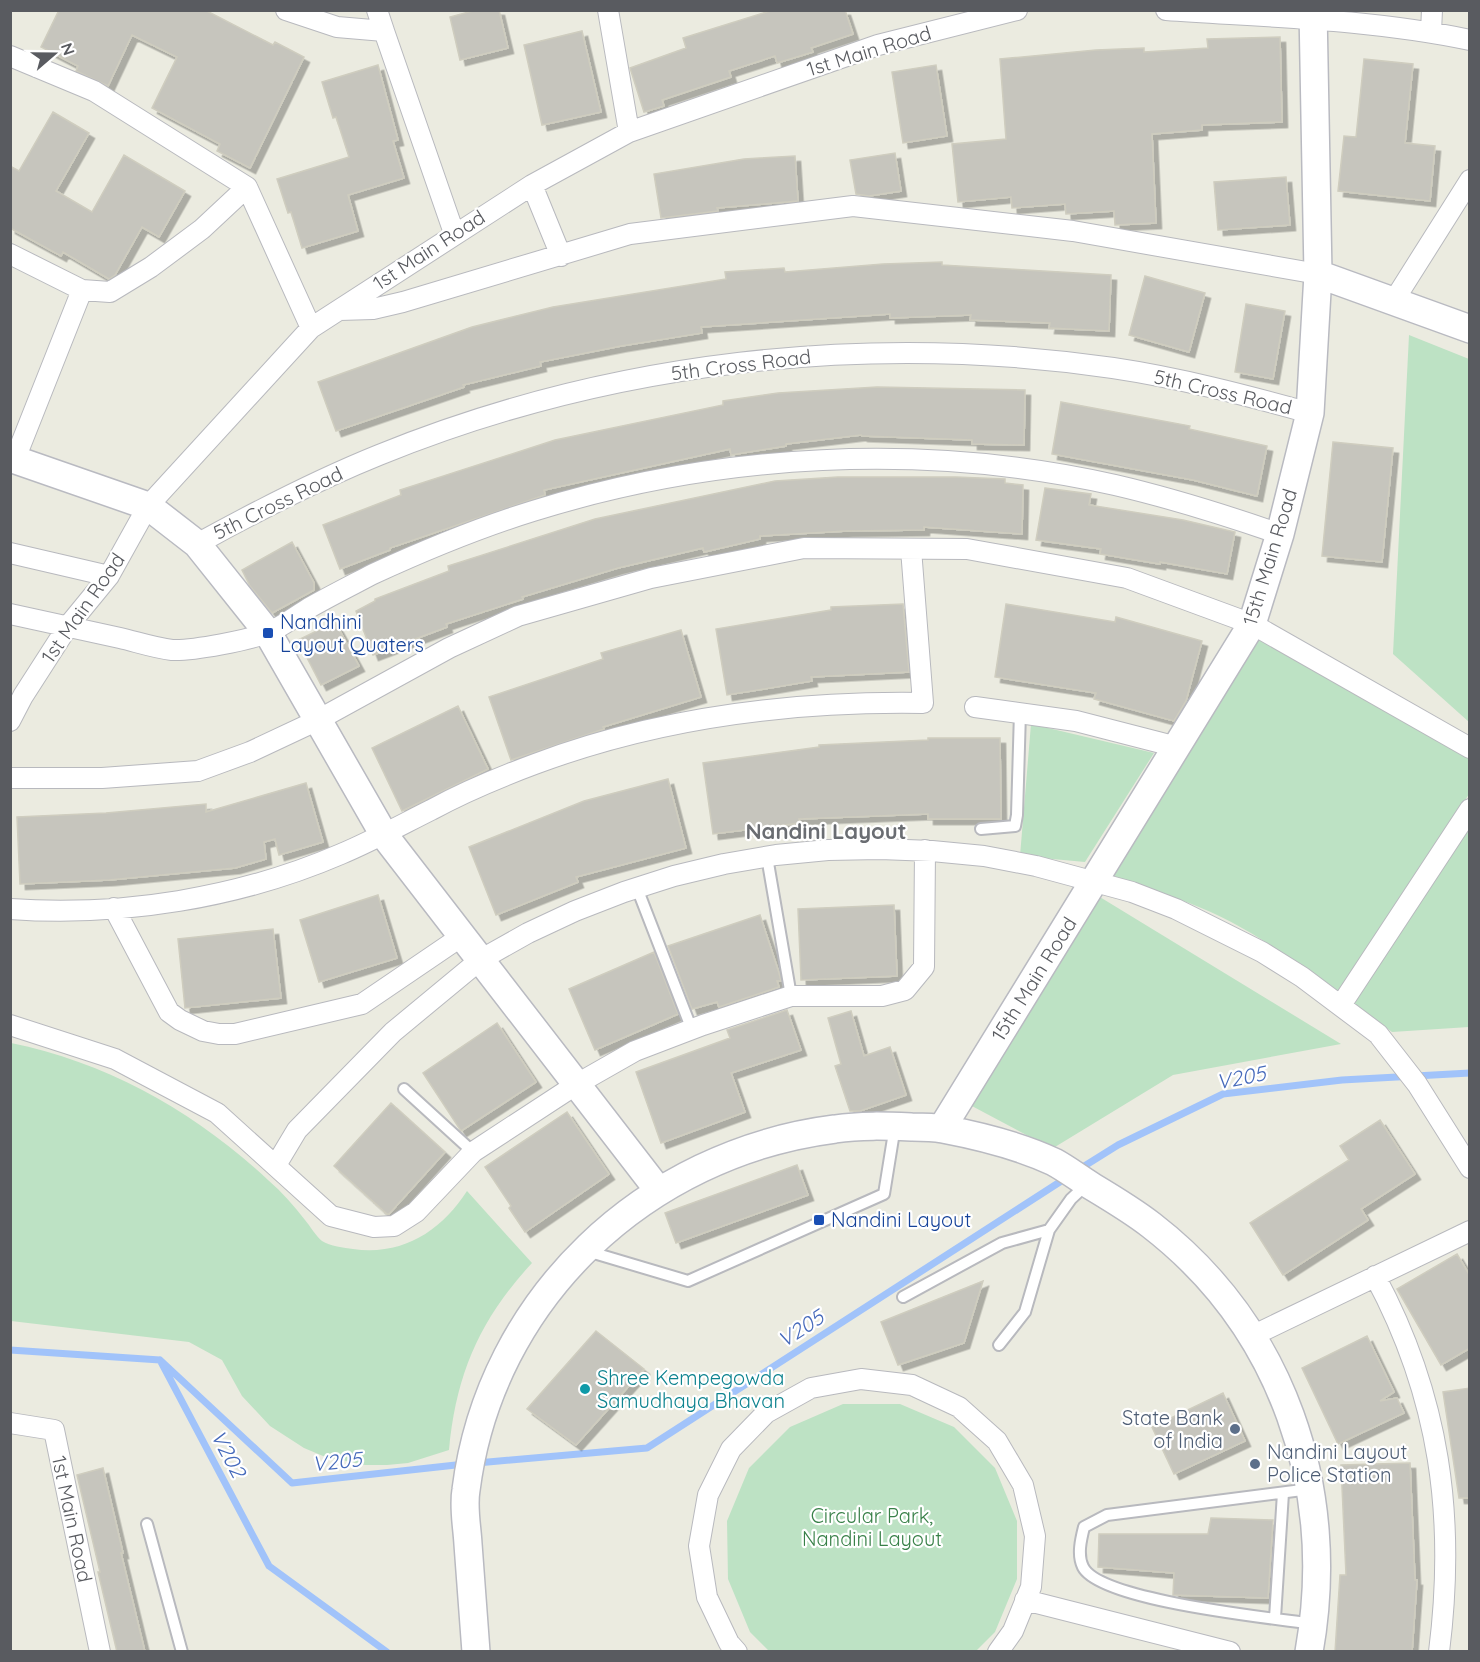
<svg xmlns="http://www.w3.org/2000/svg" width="1480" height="1662" viewBox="0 0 1480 1662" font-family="Quicksand,sans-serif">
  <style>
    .green { fill: #bde2c4 }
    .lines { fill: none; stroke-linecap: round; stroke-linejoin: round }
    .stream { stroke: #a1c3fa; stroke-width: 7 }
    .building { fill: #c6c5bd; stroke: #cfcdbf; stroke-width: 1.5; filter: url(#shadow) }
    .lane-casing { stroke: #b8b9be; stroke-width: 14 }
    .street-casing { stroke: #b8b9be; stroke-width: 22 }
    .secondary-casing { stroke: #b9bac1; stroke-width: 30 }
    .lane { stroke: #fff; stroke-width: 10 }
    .street { stroke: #fff; stroke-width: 20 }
    .secondary { stroke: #fff; stroke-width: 27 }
    .transit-dot { fill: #1a4fb4; stroke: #fff; stroke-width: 2 }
    .culture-dot { fill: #0f9aa8; stroke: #fff; stroke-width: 2 }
    .service-dot { fill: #5c6f8a; stroke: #fff; stroke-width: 2 }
    .labels { text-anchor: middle; stroke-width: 4.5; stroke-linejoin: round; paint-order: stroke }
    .street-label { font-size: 20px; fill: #595b60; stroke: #fff }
    .transit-label { font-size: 20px; fill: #164399; stroke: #fff; text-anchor: start }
    .culture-label { font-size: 20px; fill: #0d838f; stroke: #fff; text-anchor: start }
    .service-label { font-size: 20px; fill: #4e5e75; stroke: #fff; text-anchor: end }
    .park-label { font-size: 20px; fill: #388048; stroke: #fff }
    .water-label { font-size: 21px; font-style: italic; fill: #466abb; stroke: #fff }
    .quarter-label { font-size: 22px; font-weight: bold; fill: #6a6d72; stroke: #fff }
  </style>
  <defs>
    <filter id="shadow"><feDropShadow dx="5.5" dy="5.5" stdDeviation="0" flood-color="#0004"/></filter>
  </defs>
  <rect width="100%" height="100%" fill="#ebebe0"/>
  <!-- green -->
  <path class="green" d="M1409,335l60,24v363l-76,-68z
    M1257,631l212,128v35l-133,203c-75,-68 -145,-103 -244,-120z
    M1031,724l123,29 -69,109 -65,-6z
    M1469,822v205l-77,5 -38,-28z
    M1090,891l251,153 -168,31 -123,75 -18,-12 -62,-33z
    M11,1043c98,20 184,69 257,137 14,12 26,26 37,40 5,6 11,16 17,21 8,5 22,7 31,8 50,7 88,-18 114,-58l65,72c-52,56 -76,111 -83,187l-41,13 -21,2h-22l-42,-9 -19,-8 -34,-22 -28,-30 -20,-36 -33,-18 -178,-21z
    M843,1404h57l54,23 41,41 22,53v58l-22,53 -19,19h-207l-19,-19 -22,-53 -1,-58 22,-53 41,-41z"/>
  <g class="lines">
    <!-- stream -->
    <path class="stream" d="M1078,1170l40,-25 105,-51 119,-14 128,-7
      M10,1350l150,10 109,206 118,86
      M160,1360l132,123 173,-19
      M477,1463l170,-15 419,-270"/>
  </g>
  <!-- building -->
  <path class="building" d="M59,10h146l68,35 2,-3 29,15 -54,111 -33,-17 3,-7 -68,-36 25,-51 -45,-22 -24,51 -32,-15 2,-5 -37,-19z
    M476,10h23l9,38 -48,12 -10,-43z
    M773,10h72l8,24 -42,14 2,4 -36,11 -2,-7 -46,15 2,6 -69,23 2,6 -20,6 -14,-44 56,-20 -3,-10z
    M582,31l19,81 -59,13 -18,-80z
    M1280,37l2,85 -80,3v5l-50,4 4,89 -41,2 -1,-14 -48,3 -1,-10 -53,4 -1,-11 -53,5 -6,-58 54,-5 -6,-80 96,-9 48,-2v4l64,-4 -1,-9z
    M1364,59l49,5 -8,79 30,3 -5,55 -92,-10 6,-55 12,1z
    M378,65l20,75 -5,1 11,37 -56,17 10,36 -56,17 -11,-36 -3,1 -11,-34 72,-22 -13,-40 -3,1 -11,-36z
    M936,65l11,71 -44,7 -11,-71z
    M53,112l36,21 -33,58 36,21 32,-57 61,36 -26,46 -17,-10 -27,48 -6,4 -46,-27 -2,4 -51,-28v-62l9,5z
    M895,153l6,38 -32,5 -13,-2 -6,-34z
    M795,156l3,45 -81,7 1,3 -57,7 -7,-44 90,-15z
    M1286,177l4,48 -72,5 -4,-48z
    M942,262v3l169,10 -2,56 -60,-3 1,-5 -80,-3 1,-5 -81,3v-4l-189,13 1,6 -81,13 -81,16 1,4 -78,19 1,2 -128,44 -18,-49 154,-55 81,-20 173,-28 -1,-7 59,-4 1,4 98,-8z
    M1145,276l60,17 -16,59 -60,-17z
    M1246,304l39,7 -12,68 -38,-7z
    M877,387l148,3 -1,55 -52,-1v-4l-110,-4 -1,-1 -75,9v2l-55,9 -1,-6 -186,41 1,5 -155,53v2l-50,19 -17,-44 78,-30 -1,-5 155,-50 168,-35v-4l55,-8z
    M1061,402l129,24 -1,3 78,17 -10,50 -64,-16 -141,-26z
    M1333,442l60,6 -11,114 -60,-6z
    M838,477h118l49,2v4l18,2 -1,49 -98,-7v3l-77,1 -87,5v3l-56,13 -1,-4 -85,20 -96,29 1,2 -77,25 1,3 -74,28 -17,-44 19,-10v-2l74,-28 -1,-5 147,-47 180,-38z
    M1045,488l46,6 -2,11 94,15 52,12 -8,42 -67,-12v2l-60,-10 1,-5 -65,-9z
    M292,542l22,41v7l-42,23 -22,-27 -8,-16z
    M903,604l6,68 -98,5 1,4 -85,14 -11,-66 115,-19v-3z
    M1006,604l109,18 1,-5 86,24 -16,60 -12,20 -80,-22 2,-6 -101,-16z
    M335,622l24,44 -38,19 -23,-45z
    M681,630l20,67 -98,30 1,2 -93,31 -22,-63 114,-38 -2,-6z
    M458,706l30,63 -86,42 -30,-63z
    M928,738h72l1,81h-73v-5l-129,5 1,4 -87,11 -10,-71 116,-16v-2l109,-5z
    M668,779l18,69 -110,29 2,5 -82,33 -27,-68 115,-46z
    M306,783l17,59 -44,13 -4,-16 -11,3 2,17 -31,9 -126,12 -89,4 -3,-67 89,-4 100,-9v8z
    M378,895l19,63 -78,24 -19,-62z
    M894,905l3,71 -96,4 -3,-71z
    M760,915l19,58 2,8h-4l2,6 -60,20 -2,-5 -25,7 -24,-63z
    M273,929l8,69 -96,10 -7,-69z
    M654,952l24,62 -83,36 -26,-61z
    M787,1010l14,40 -70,23 14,39 -84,31 -25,-71 94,-34 -3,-8z
    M851,1011l13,45 26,-9 16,48 -46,16h-10l-15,-45 6,-2 -13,-46z
    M497,1023l39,59 -75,49 -38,-58z
    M391,1103l54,49 -56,62h-2l-53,-48z
    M567,1112l42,62 -84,58 -16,-24 2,-2 -26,-39z
    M1380,1120l35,54 -54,35 7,11 -85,55 -33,-52 99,-63 -9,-14z
    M797,1165l11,30 -132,48 -11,-30z
    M1457,1254l13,22v72l-29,17 -44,-76z
    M983,1281l-19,62 -66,22 -17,-43z
    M596,1331l48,38 -68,76 -49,-36z
    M1367,1336l27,56 -14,9 17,-3 7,15 -66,31 -36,-76z
    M1470,1388v110h-11l-16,-106z
    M1223,1393l22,48 -71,33 -22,-47z
    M1410,1463l5,117h2l-5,72h-77l5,-77h6l-5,-110z
    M103,1468l20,85h-2l24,99h-28l-19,-80h2l-23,-97z
    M1211,1518l62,2 -5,78 -95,-3 1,-22 -76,-6 1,-33h109z"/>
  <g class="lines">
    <!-- lane casing -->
    <g class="lane-casing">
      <path id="lane" d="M981,829l34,-3 2,-11 3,-103
        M767,857l24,139
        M637,888l55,142
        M404,1089l69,63
        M587,1251l101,30 196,-87 11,-68
        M903,1297l99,-54 47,-13
        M999,1345l26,-33 24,-82 22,-31 16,-15
        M1310,1489l-203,26 -23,12c-3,12 -7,28 -1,40 17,34 190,51 230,57
        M147,1524l35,128
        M1275,1618l8,-125"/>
    </g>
    <!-- street casing -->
    <g class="street-casing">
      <path id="street" d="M286,10l51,17 47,4 70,202
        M377,10l7,21
        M608,10l21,122
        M1166,10c101,7 204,9 304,30
        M1431,32l1,-22
        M10,56l84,35 153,96 64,141
        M532,185l29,71
        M10,254l72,36 28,2 41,-25 51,-38 45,-42
        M1393,302l77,-122
        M339,310l34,-1 30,-7 227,-68 223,-28 220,25 245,43
        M15,459l67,-169
        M197,544c60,-33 120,-64 182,-89 231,-94 488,-123 734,-87 67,10 132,27 197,45
        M10,553l99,23
        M10,614c37,8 74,16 110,24 17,4 35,10 52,12 20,1 79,-10 97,-18 14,-6 27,-16 40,-24 21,-12 43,-23 64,-34 52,-24 105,-46 160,-63 186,-58 391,-69 582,-26 56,13 110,30 165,49
        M975,707l101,14 101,26
        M10,721l13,-25 45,-70 41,-50 39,-70 163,-178 221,-143 97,-53 249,-87 139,-35
        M10,778h92l96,-7 52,-19 66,-31 133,-73 69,-32 133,-38 153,-30 163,1 160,29 125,46 218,124
        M114,908l55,104 11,8 23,11 16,3h16l127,-30 100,-68
        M10,909c111,8 229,-11 331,-55 31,-13 60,-29 90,-44 33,-18 69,-33 104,-46 125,-47 256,-63 388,-61l-12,-154
        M1341,1005l129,-196
        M10,1025l105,34 102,54 114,103 43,11 20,-1 22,-14 57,-60 104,-68 58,-33 68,-26 88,-29h91l23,-6 19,-23 1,-117
        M276,1165l21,-35 96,-98 87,-72 48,-27 47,-22 49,-19 50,-16 50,-12 52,-9 52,-5 52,-1 52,2 52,5 52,10 96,26 44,17 86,43 40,25 76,57 39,50 53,84
        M1375,1276c65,121 81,241 64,376
        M1252,1336l218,-105
        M10,1423l44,7 46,222
        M1025,1600l205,52
        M737,1652l-8,-9 -22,-46 -8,-51 9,-51 23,-46 35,-36 45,-25 50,-9 51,6 47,22 38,34 26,44 12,51 -4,51 -18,44 -15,21"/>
    </g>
    <!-- secondary casing -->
    <g class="secondary-casing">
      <path id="secondary" d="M1318,274l152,55
        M10,458l138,48 49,38 71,89 116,202 275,356
        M942,1128l310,-504 28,-90 30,-121 8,-139 -5,-264
        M476,1652c-3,-36 -5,-72 -8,-108 -1,-18 -5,-37 -2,-54 24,-192 180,-337 369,-361 26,-4 51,-3 77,-2 10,0 21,0 31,2 37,7 77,17 111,33 13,7 26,17 39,25 20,12 40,24 58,38 132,102 187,264 158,427"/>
    </g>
    <!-- lane -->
    <use href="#lane" class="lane"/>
    <!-- street -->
    <use href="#street" class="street"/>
    <!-- secondary -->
    <use href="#secondary" class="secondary"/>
  </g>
  <!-- markers -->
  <g class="transit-dot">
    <rect x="262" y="627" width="12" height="12" rx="3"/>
    <rect x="813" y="1214" width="12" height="12" rx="3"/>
  </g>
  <circle class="culture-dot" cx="585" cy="1389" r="6"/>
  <g class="service-dot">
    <circle cx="1235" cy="1429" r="6"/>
    <circle cx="1255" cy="1464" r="6"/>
  </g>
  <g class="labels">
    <!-- street labels -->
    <g class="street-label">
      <text transform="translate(869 51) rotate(-17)" y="7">1st Main Road</text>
      <text transform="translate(429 250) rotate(-33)" y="7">1st Main Road</text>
      <text transform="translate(741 365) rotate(-7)" y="7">5th Cross Road</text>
      <text transform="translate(1223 392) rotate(13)" y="7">5th Cross Road</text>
      <text transform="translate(278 503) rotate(-26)" y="7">5th Cross Road</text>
      <text transform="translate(1270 557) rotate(-73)" y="7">15th Main Road</text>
      <text transform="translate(83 608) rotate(-55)" y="7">1st Main Road</text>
      <text transform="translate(1034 979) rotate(-58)" y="7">15th Main Road</text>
      <text transform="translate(72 1519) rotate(78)" y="7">1st Main Road</text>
    </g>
    <!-- transit labels -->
    <g class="transit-label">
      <text x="280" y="629">Nandhini<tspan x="280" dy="23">Layout Quaters</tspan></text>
      <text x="831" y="1227">Nandini Layout</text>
    </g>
    <!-- culture labels -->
    <g class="culture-label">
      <text x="597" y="1385">Shree Kempegowda<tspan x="597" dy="23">Samudhaya Bhavan</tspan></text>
    </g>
    <!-- service labels -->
    <g class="service-label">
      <text x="1223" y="1425">State Bank<tspan x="1223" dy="23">of India</tspan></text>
      <text x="1267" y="1459" text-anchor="start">Nandini Layout<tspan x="1267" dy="23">Police Station</tspan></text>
    </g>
    <!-- park labels -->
    <g class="park-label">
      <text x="872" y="1523">Circular Park,<tspan x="872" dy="23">Nandini Layout</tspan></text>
    </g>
    <!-- water labels -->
    <g class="water-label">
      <text transform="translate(1241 1078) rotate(-11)" y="7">V205</text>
      <text transform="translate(801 1329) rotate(-33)" y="7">V205</text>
      <text transform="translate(228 1454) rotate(62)" y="7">V202</text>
      <text transform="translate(337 1462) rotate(-6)" y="7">V205</text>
    </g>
    <!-- quarter labels -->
    <g class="quarter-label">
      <text x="826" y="839">Nandini Layout</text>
    </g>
  </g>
  <!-- border -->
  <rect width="1480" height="1662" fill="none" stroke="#595b60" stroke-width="24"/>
  <!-- north arrow -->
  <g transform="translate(54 54) rotate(70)" stroke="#ffffff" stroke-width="4.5" paint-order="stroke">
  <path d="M0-4.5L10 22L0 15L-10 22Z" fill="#595b60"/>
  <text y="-9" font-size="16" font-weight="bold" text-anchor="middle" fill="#595b60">N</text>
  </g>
</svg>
